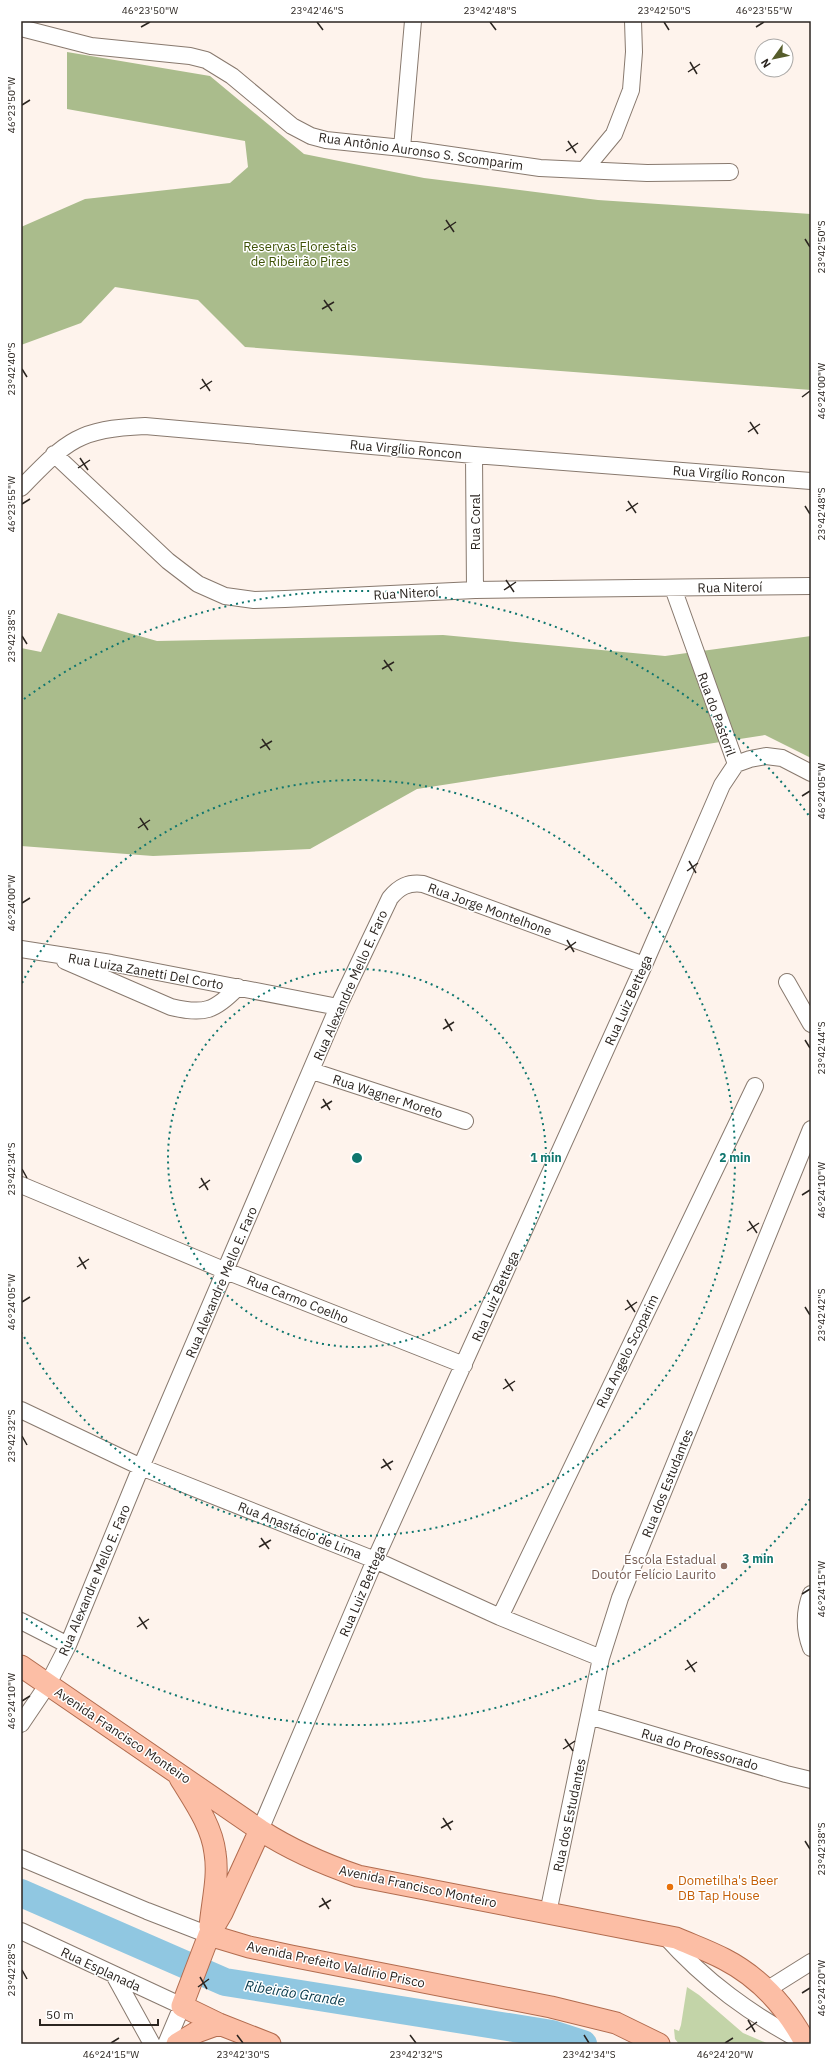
<svg xmlns="http://www.w3.org/2000/svg" width="832" height="2065" viewBox="0 0 832 2065" font-family="'IBM Plex Sans',sans-serif">
  <style>
    .green { fill: #c3d4a8 }
    .forest { fill: #aabc8c }
    .lines { fill: none; stroke-linecap: round; stroke-linejoin: round }
    .river { stroke: #90c7e1; stroke-width: 28 }
    .minor-casing { stroke: #88796e; stroke-width: 18 }
    .major-casing { stroke: #b26c4f; stroke-width: 23 }
    .minor { stroke: #fff; stroke-width: 16 }
    .major { stroke: #fcbea5; stroke-width: 21 }
    .ticks { fill: none; stroke: #2b2520; stroke-width: 1.5 }
    .ring { fill: none; stroke: #0f766e; stroke-width: 2; stroke-dasharray: 2 4 }
    .education-dot { fill: #8d6e63; stroke: #fff; stroke-width: 1.5 }
    .food-dot { fill: #e8710a; stroke: #fff; stroke-width: 1.5 }
    .labels { text-anchor: middle; stroke-width: 3; stroke-linejoin: round; paint-order: stroke }
    .street-label { font-size: 13px; fill: #2b2520; stroke: #fff }
    .park-label { font-size: 13px; fill: #3f5307; stroke: #fff }
    .education-label { font-size: 13px; fill: #785e54; stroke: #fff; text-anchor: end }
    .food-label { font-size: 13px; fill: #c56008; stroke: #fff; text-anchor: start }
    .water-label { font-size: 14px; font-style: italic; fill: #023547; stroke: #fff }
    .centre { fill: #0f766e; stroke: #fff; stroke-width: 2 }
    .ring-label { font-size: 12px; text-anchor: middle; font-weight: bold; fill: #0f766e; stroke: #fff; stroke-width: 3; stroke-linejoin: round; paint-order: stroke }
    .neatline { fill: none; stroke: #2b2520; stroke-width: 1.5 }
    .ticks-label { font-size: 10px; text-anchor: middle; fill: #2b2520 }
  </style>
  <rect width="100%" height="100%" fill="#fef3ec"/>
  <!-- green -->
  <path class="green" d="M687,1987l12,8 44,38 26,11h-90l-4,-5 -1,-10 5,2 2,-6z"/>
  <!-- forest -->
  <path class="forest" d="M67,52l143,24 94,78 120,24 174,22 213,14v176l-566,-43 -47,-47 -83,-13 -34,36 -60,22v-118l64,-28 145,-16 18,-16 -3,-26 -178,-32z
    M58,613l99,28 286,-6 222,21 146,-20v122l-46,-23 -348,54 -107,60 -157,7 -132,-10v-198l20,4z"/>
  <g class="lines">
    <!-- river -->
    <path class="river" d="M21,1893l204,89 327,52 31,10"/>
    <!-- minor casing -->
    <g class="minor-casing">
      <path id="minor" d="M21,28l70,18 99,10 16,4 26,16 60,50 19,10 15,4 76,8 138,20 107,5 83,-1
        M402,148l11,-127
        M585,169l29,-35 17,-44 3,-38 -1,-31
        M54,454l114,107 30,23 27,12 29,4 31,-1 190,-9 336,-4
        M474,455l1,135
        M21,488c46,-47 56,-59 124,-62l329,29 337,26
        M673,588l63,176
        M21,949l90,14 227,44
        M65,961l106,46c33,8 44,4 67,-20
        M787,982l24,42
        M312,1071l153,50
        M21,1185l205,86 238,94
        M21,1410l120,57 234,93 125,57 101,41
        M811,1594c-7,18 -7,36 0,54
        M500,1617l255,-531
        M21,1621l47,24
        M589,1716l197,58 25,6
        M21,1724l27,-40 20,-39 73,-178 197,-460 52,-109c9,-11 18,-16 33,-14l221,81
        M260,1830l115,-270 269,-595 78,-180 14,-21 14,-5 16,-3 16,2 29,15
        M21,1858l126,53 62,24
        M548,1913l53,-255 19,-60 191,-469
        M21,1931l161,75 -16,38
        M664,1935c42,47 86,79 141,108
        M114,1975l38,69
        M768,1989l43,-27"/>
    </g>
    <!-- major casing -->
    <g class="major-casing">
      <path id="major" d="M21,1666l239,164c31,20 63,34 98,46l318,62c16,7 33,13 48,21 37,19 63,49 82,85
        M180,1778c14,23 32,48 35,75 4,24 -3,49 -5,74
        M260,1830l-38,83 -13,22 -27,71 37,18 51,20
        M209,1935l40,12 42,9 260,51 65,16 43,21
        M177,2044l20,-12 22,-8"/>
    </g>
    <!-- minor -->
    <use href="#minor" class="minor"/>
    <!-- major -->
    <use href="#major" class="major"/>
  </g>
  <!-- ticks -->
  <path class="ticks" d="M317,22l6,8M490,22l6,8M664,22l5,8M141,27l9,-5M756,27l8,-5M690,62l7,12M688,72l12,-8M22,105l8,-5M568,141l8,12M566,151l12,-8M446,220l8,12M444,230l12,-8M805,239l5,8M324,300l8,11M322,309l12,-7M22,369l5,8M202,379l8,12M200,389l12,-8M802,397l8,-6M750,422l8,12M748,432l12,-8M80,458l8,12M78,468l12,-8M628,501l8,12M22,504l8,-5M805,506l5,8M626,511l12,-8M506,580l8,12M504,590l12,-8M22,636l5,8M384,660l8,11M382,669l12,-7M262,739l8,11M260,748l12,-7M802,796l8,-5M140,818l8,12M138,828l12,-8M689,861l7,12M687,871l11,-8M22,903l8,-5M567,940l7,12M565,950l11,-8M445,1019l7,12M443,1029l11,-7M805,1040l5,8M323,1099l7,11M321,1108l11,-7M22,1169l5,9M201,1178l7,12M199,1188l11,-8M802,1195l8,-5M749,1221l8,12M747,1231l12,-8M79,1257l7,12M77,1267l12,-8M627,1300l8,12M22,1302l8,-5M805,1307l5,8M625,1310l12,-8M505,1379l8,12M503,1389l12,-8M22,1436l5,9M383,1459l8,11M381,1468l12,-7M261,1538l8,11M259,1547l12,-7M802,1594l8,-5M139,1617l8,12M137,1627l12,-8M687,1660l8,12M685,1670l12,-8M22,1701l8,-5M565,1739l8,12M563,1749l12,-8M443,1818l8,12M441,1828l12,-7M805,1841l5,8M322,1898l7,11M319,1907l12,-7M22,1970l5,9M200,1977l7,12M198,1987l11,-8M802,1993l8,-5M748,2020l7,12M746,2030l11,-8M237,2035l6,8M410,2035l6,8M584,2035l5,8M111,2043l8,-5M725,2043l8,-5"/>
  <!-- distance rings -->
  <g class="ring">
    <circle cx="357" cy="1158" r="189"/>
    <path d="M22 983A378 378 0 1 1 22 1333"/>
    <path d="M810 1499A567 567 0 0 1 24 1617M24 699A567 567 0 0 1 810 817"/>
  </g>
  <!-- markers -->
  <circle class="education-dot" cx="724" cy="1566" r="4"/>
  <circle class="food-dot" cx="670" cy="1887" r="4"/>
  <g class="labels">
    <!-- street labels -->
    <g class="street-label">
      <text transform="translate(421 151) rotate(8)" y="5">Rua Antônio Auronso S. Scomparim</text>
      <text transform="translate(406 449) rotate(5)" y="5">Rua Virgílio Roncon</text>
      <text transform="translate(729 474) rotate(4)" y="5">Rua Virgílio Roncon</text>
      <text transform="translate(475 522) rotate(-90)" y="5">Rua Coral</text>
      <text transform="translate(730 587) rotate(-1)" y="5">Rua Niteroí</text>
      <text transform="translate(406 593) rotate(-3)" y="5">Rua Niteroí</text>
      <text transform="translate(717 714) rotate(70)" y="5">Rua do Pastoril</text>
      <text transform="translate(490 909) rotate(20)" y="5">Rua Jorge Montelhone</text>
      <text transform="translate(146 971) rotate(10)" y="5">Rua Luiza Zanetti Del Corto</text>
      <text transform="translate(350 985) rotate(-66)" y="5">Rua Alexandre Mello E. Faro</text>
      <text transform="translate(628 1000) rotate(-66)" y="5">Rua Luiz Bettega</text>
      <text transform="translate(388 1096) rotate(18)" y="5">Rua Wagner Moreto</text>
      <text transform="translate(221 1282) rotate(-67)" y="5">Rua Alexandre Mello E. Faro</text>
      <text transform="translate(495 1296) rotate(-66)" y="5">Rua Luiz Bettega</text>
      <text transform="translate(298 1299) rotate(22)" y="5">Rua Carmo Coelho</text>
      <text transform="translate(627 1351) rotate(-64)" y="5">Rua Angelo Scoparim</text>
      <text transform="translate(667 1483) rotate(-68)" y="5">Rua dos Estudantes</text>
      <text transform="translate(300 1530) rotate(22)" y="5">Rua Anastácio de Lima</text>
      <text transform="translate(94 1580) rotate(-67)" y="5">Rua Alexandre Mello E. Faro</text>
      <text transform="translate(362 1591) rotate(-67)" y="5">Rua Luiz Bettega</text>
      <text transform="translate(123 1735) rotate(34)" y="5">Avenida Francisco Monteiro</text>
      <text transform="translate(700 1749) rotate(16)" y="5">Rua do Professorado</text>
      <text transform="translate(569 1815) rotate(-78)" y="5">Rua dos Estudantes</text>
      <text transform="translate(418 1886) rotate(12)" y="5">Avenida Francisco Monteiro</text>
      <text transform="translate(336 1964) rotate(12)" y="5">Avenida Prefeito Valdírio Prisco</text>
      <text transform="translate(101 1969) rotate(25)" y="5">Rua Esplanada</text>
    </g>
    <!-- park labels -->
    <g class="park-label">
      <text x="300" y="251">Reservas Florestais<tspan x="300" dy="15">de Ribeirão Pires</tspan></text>
    </g>
    <!-- education labels -->
    <g class="education-label">
      <text x="716" y="1564">Escola Estadual<tspan x="716" dy="15">Doutor Felício Laurito</tspan></text>
    </g>
    <!-- food labels -->
    <g class="food-label">
      <text x="678" y="1885">Dometilha's Beer<tspan x="678" dy="15">DB Tap House</tspan></text>
    </g>
    <!-- water labels -->
    <g class="water-label">
      <text transform="translate(295 1993) rotate(9)" y="5">Ribeirão Grande</text>
    </g>
  </g>
  <circle cx="357" cy="1158" r="6" class="centre"/>
  <g class="ring-label">
    <text x="546" y="1162">1 min</text>
    <text x="735" y="1162">2 min</text>
    <text x="758" y="1563">3 min</text>
  </g>
  <!-- border -->
  <rect width="832" height="2065" fill="none" stroke="#ffffff" stroke-width="44"/>
  <!-- north arrow -->
  <g transform="translate(774 58) rotate(237)"><circle r="19" fill="#ffffff" stroke="#aaa8a6"/>
  <path d="M0-3L7 15L0 10L-7 15Z" fill="#565d2b"/>
  <text y="-6" font-size="11" font-weight="bold" text-anchor="middle" fill="#2b2520">N</text>
  </g>
  <!-- scale -->
  <path d="M40 2019v6h118v-6" fill="none" stroke="#2b2520" stroke-width="2"/>
  <text x="46" y="2019" font-size="12" fill="#2b2520" stroke="#ffffff" stroke-width="3" paint-order="stroke">50 m</text>
  <rect x="22" y="22" width="788" height="2021" class="neatline"/>
  <g class="ticks-label">
    <text x="150" y="14">46°23'50"W</text>
    <text x="317" y="14">23°42'46"S</text>
    <text x="490" y="14">23°42'48"S</text>
    <text x="664" y="14">23°42'50"S</text>
    <text x="764" y="14">46°23'55"W</text>
    <text transform="translate(11 105) rotate(-90)" y="4">46°23'50"W</text>
    <text transform="translate(821 247) rotate(-90)" y="4">23°42'50"S</text>
    <text transform="translate(11 369) rotate(-90)" y="4">23°42'40"S</text>
    <text transform="translate(821 391) rotate(-90)" y="4">46°24'00"W</text>
    <text transform="translate(11 504) rotate(-90)" y="4">46°23'55"W</text>
    <text transform="translate(821 514) rotate(-90)" y="4">23°42'48"S</text>
    <text transform="translate(11 636) rotate(-90)" y="4">23°42'38"S</text>
    <text transform="translate(821 791) rotate(-90)" y="4">46°24'05"W</text>
    <text transform="translate(11 903) rotate(-90)" y="4">46°24'00"W</text>
    <text transform="translate(821 1048) rotate(-90)" y="4">23°42'44"S</text>
    <text transform="translate(11 1169) rotate(-90)" y="4">23°42'34"S</text>
    <text transform="translate(821 1190) rotate(-90)" y="4">46°24'10"W</text>
    <text transform="translate(11 1302) rotate(-90)" y="4">46°24'05"W</text>
    <text transform="translate(821 1315) rotate(-90)" y="4">23°42'42"S</text>
    <text transform="translate(11 1436) rotate(-90)" y="4">23°42'32"S</text>
    <text transform="translate(821 1589) rotate(-90)" y="4">46°24'15"W</text>
    <text transform="translate(11 1701) rotate(-90)" y="4">46°24'10"W</text>
    <text transform="translate(821 1849) rotate(-90)" y="4">23°42'38"S</text>
    <text transform="translate(11 1970) rotate(-90)" y="4">23°42'28"S</text>
    <text transform="translate(821 1988) rotate(-90)" y="4">46°24'20"W</text>
    <text x="111" y="2058">46°24'15"W</text>
    <text x="243" y="2058">23°42'30"S</text>
    <text x="416" y="2058">23°42'32"S</text>
    <text x="589" y="2058">23°42'34"S</text>
    <text x="725" y="2058">46°24'20"W</text>
  </g>
</svg>
